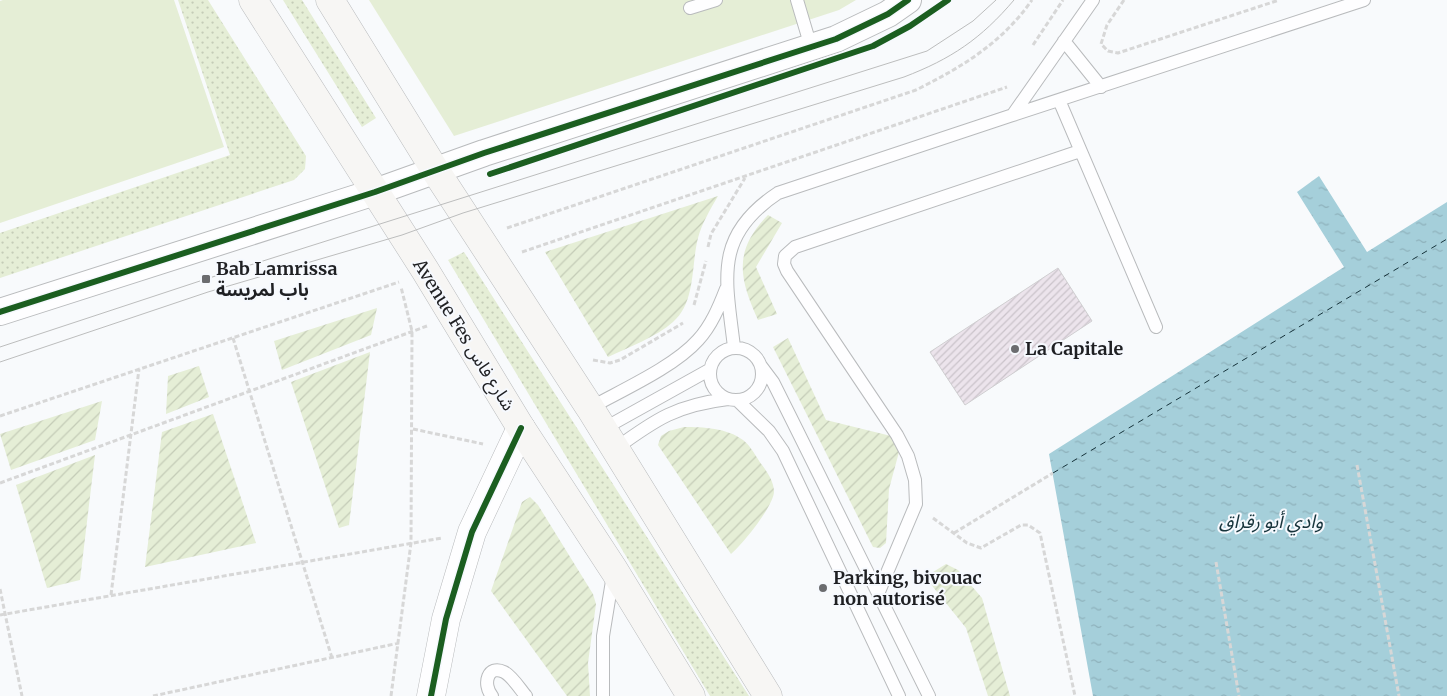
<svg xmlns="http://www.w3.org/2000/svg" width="1447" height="696" viewBox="0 0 1447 696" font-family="Merriweather,'Noto Sans Arabic',serif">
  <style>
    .grass { fill: url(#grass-dots) }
    .park { fill: #e5eed6 }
    .garden { fill: url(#garden-furrows) }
    .water { fill: url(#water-ripples) }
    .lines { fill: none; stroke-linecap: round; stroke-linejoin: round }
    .ferry { stroke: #16333b; stroke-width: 1; stroke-dasharray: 6 5; stroke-linecap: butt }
    .building { fill: url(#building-hatch); stroke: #cfced0 }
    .service-casing { stroke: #b9bbbd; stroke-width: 14 }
    .minor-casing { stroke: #b9bbbd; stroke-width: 28 }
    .tertiary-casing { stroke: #b9bbbd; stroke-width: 29 }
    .secondary-casing { stroke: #b9bbbd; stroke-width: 29 }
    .path { stroke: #d7d7d7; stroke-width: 3; stroke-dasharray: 5 2.5; stroke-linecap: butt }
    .service { stroke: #fefeff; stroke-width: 12 }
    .minor { stroke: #fefeff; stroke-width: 26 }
    .tertiary { stroke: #fefeff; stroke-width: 28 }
    .secondary { stroke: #f7f6f4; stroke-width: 28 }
    .tram { stroke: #bcbdbd; stroke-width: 1 }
    .cycleway-casing { stroke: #f6f9fe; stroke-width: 9 }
    .cycleway { stroke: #1b5e20; stroke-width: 6 }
    .poi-dot { fill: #6b6c6f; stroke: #f6f9fe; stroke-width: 2 }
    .labels { text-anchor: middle; stroke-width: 4; stroke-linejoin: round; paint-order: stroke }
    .poi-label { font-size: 18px; font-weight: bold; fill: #1f2023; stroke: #f6f9fe; text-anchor: start }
    .street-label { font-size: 18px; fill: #1f2023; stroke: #f6f9fe }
    .water-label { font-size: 19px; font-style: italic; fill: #16333b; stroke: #f6f9fe }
  </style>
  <defs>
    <pattern id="grass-dots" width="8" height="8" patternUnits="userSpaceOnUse" patternTransform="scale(1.25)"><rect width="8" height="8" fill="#e5eed6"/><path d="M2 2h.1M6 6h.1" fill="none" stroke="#c4ccb7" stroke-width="1.8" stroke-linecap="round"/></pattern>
    <pattern id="garden-furrows" width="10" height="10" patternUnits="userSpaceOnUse" patternTransform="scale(1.25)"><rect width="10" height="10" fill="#e5eed6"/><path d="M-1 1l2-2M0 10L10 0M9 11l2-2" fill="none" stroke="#c4ccb7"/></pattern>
    <pattern id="water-ripples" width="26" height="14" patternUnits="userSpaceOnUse" patternTransform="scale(1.25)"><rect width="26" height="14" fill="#a5cfda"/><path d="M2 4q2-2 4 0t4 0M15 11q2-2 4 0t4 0" fill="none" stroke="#8eb1bb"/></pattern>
    <pattern id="building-hatch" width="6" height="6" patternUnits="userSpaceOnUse" patternTransform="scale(1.25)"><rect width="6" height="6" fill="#ece4ec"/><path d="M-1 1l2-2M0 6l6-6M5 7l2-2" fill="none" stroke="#cac3ca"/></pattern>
  </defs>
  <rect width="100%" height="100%" fill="#f8fafc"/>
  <!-- grass -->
  <path class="grass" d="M178,0h30l98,156 -1,13 -11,11 -294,98v-45l230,-78z
    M283,0h19l74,118 -14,9z
    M464,252l285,444h-39l-262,-436z"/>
  <!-- park -->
  <path class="park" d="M3,0h171l50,147 -224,76v-222z
    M369,0h487l-17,10 -385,126z"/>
  <!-- garden -->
  <path class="garden" d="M718,196c-8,14 -16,27 -20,42 -7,27 -2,64 -25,84 -17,15 -44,25 -65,35l-63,-105z
    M768,215l14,8 -26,44 21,47 -19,6c-19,-42 -25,-69 10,-105z
    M377,308l-6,27 -89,35 -8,-29z
    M788,338l38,82 65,16 8,16 -10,37 -3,54 -6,5 -7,-1 -100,-200z
    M370,352l-21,173 -10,3 -48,-146z
    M199,366l10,31 -43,17 2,-38z
    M102,401l-7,39 -84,30 -11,-36z
    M213,414l43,129 -111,24 17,-135z
    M684,427c19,0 43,1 59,13 8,6 13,17 19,25 6,8 12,17 12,27 -1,15 -32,53 -43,62l-73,-109 3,-9 8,-5z
    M95,455l-15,125 -33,8 -31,-103z
    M530,497l8,8 55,89 3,10 -8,59 2,33h-23l-76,-105 31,-89z
    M946,564l12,6 24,28 28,98h-22l-22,-68 -41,-51z"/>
  <!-- water -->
  <path class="water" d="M1319,176l48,76 80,-50v494h-354l-44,-242 295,-187 -47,-75z"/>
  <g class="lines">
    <!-- ferry -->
    <path class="ferry" d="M1053,473l394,-234"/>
  </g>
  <!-- building -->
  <path class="building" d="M1058,268l34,53 -127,84 -35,-53z"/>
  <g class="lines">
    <!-- service casing -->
    <g class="service-casing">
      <path id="service" d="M797,0l14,47
        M690,8l26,-8
        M1064,41l37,46
        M1059,100l97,227
        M1014,113l79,-113
        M734,347c-8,-68 -21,-111 44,-154 195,-66 390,-128 586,-193
        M710 374a26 26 0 1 1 52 0a26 26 0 1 1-52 0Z
        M761,366l12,16 18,36 138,278
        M737,400l32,31 14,20 116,245
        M590,408c32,-18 84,-41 108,-68 13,-14 21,-33 28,-51
        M603,429l106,-59
        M615,449c41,-30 62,-44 113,-50
        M878,594l38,-90 -1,-24 -7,-24 -11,-21 -110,-164 -3,-7 1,-8 10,-9 285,-96
        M492,696c-10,-12 -4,-32 12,-24 8,4 16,17 22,24
        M603,696v-60l10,-61"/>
    </g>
    <!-- minor casing -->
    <g class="minor-casing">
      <path id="minor" d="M0,312l375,-120 109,-39 352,-114 52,-25 20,-14"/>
    </g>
    <!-- tertiary casing -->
    <g class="tertiary-casing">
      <path id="tertiary" d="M431,696l15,-77 26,-87 49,-104"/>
    </g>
    <!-- secondary casing -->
    <g class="secondary-casing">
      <path id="secondary" d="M253,0l172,270 96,158 93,142 77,126
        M330,0l105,170 155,238 178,288"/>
    </g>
    <!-- path -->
    <path class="path" d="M1124,0l-17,25 -6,19 7,7 10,2 161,-53
      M1033,45l30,-45
      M507,228l409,-138c46,-23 86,-47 116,-90
      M708,247l3,-13 34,-56
      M522,252l485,-165
      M694,305l12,-44
      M233,338l99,320
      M593,360l17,3 10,-3 63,-37
      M0,416l399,-134
      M413,429l70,15
      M1357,465l42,231
      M0,483l427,-157
      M933,518l34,25 14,5 40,-23h7l12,8 35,163
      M954,533l99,-60
      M1216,562l23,134
      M0,589l22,107
      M111,595l28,-226
      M0,615l442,-77
      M153,696l246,-53
      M391,696l20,-153 1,-212 -11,-44"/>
    <!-- service -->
    <use href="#service" class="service"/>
    <!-- minor -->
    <use href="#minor" class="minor"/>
    <!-- tertiary -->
    <use href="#tertiary" class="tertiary"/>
    <!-- secondary -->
    <use href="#secondary" class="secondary"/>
    <!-- tram -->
    <path class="tram" d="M0,347l206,-68 721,-228 46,-30 23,-21
      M0,362l208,-70 194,-57 61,-22 441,-136c47,-18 77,-38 110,-77"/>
    <!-- cycleway casing -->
    <g class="cycleway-casing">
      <path id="cycleway" d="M490,174l383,-128 37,-20 38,-26
        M0,312l375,-120 109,-39 352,-114 52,-25 20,-14
        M431,696l15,-77 26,-87 49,-104"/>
    </g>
    <!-- cycleway -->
    <use href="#cycleway" class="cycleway"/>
  </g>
  <!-- markers -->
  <g class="poi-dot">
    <rect x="201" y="274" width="10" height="10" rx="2.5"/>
    <circle cx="1015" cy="349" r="5"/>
    <circle cx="823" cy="588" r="5"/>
  </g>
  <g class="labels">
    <!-- poi labels -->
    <g class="poi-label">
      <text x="216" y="275">Bab Lamrissa<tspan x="216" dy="21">باب لمريسة</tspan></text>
      <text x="1025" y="355">La Capitale</text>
      <text x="833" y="584">Parking, bivouac<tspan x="833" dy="21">non autorisé</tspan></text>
    </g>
    <!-- street labels -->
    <g class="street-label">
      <text transform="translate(464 335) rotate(58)" y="6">Avenue Fes شارع فاس</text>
    </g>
    <!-- water labels -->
    <g class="water-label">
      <text x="1271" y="528">وادي أبو رقراق</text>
    </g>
  </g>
</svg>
